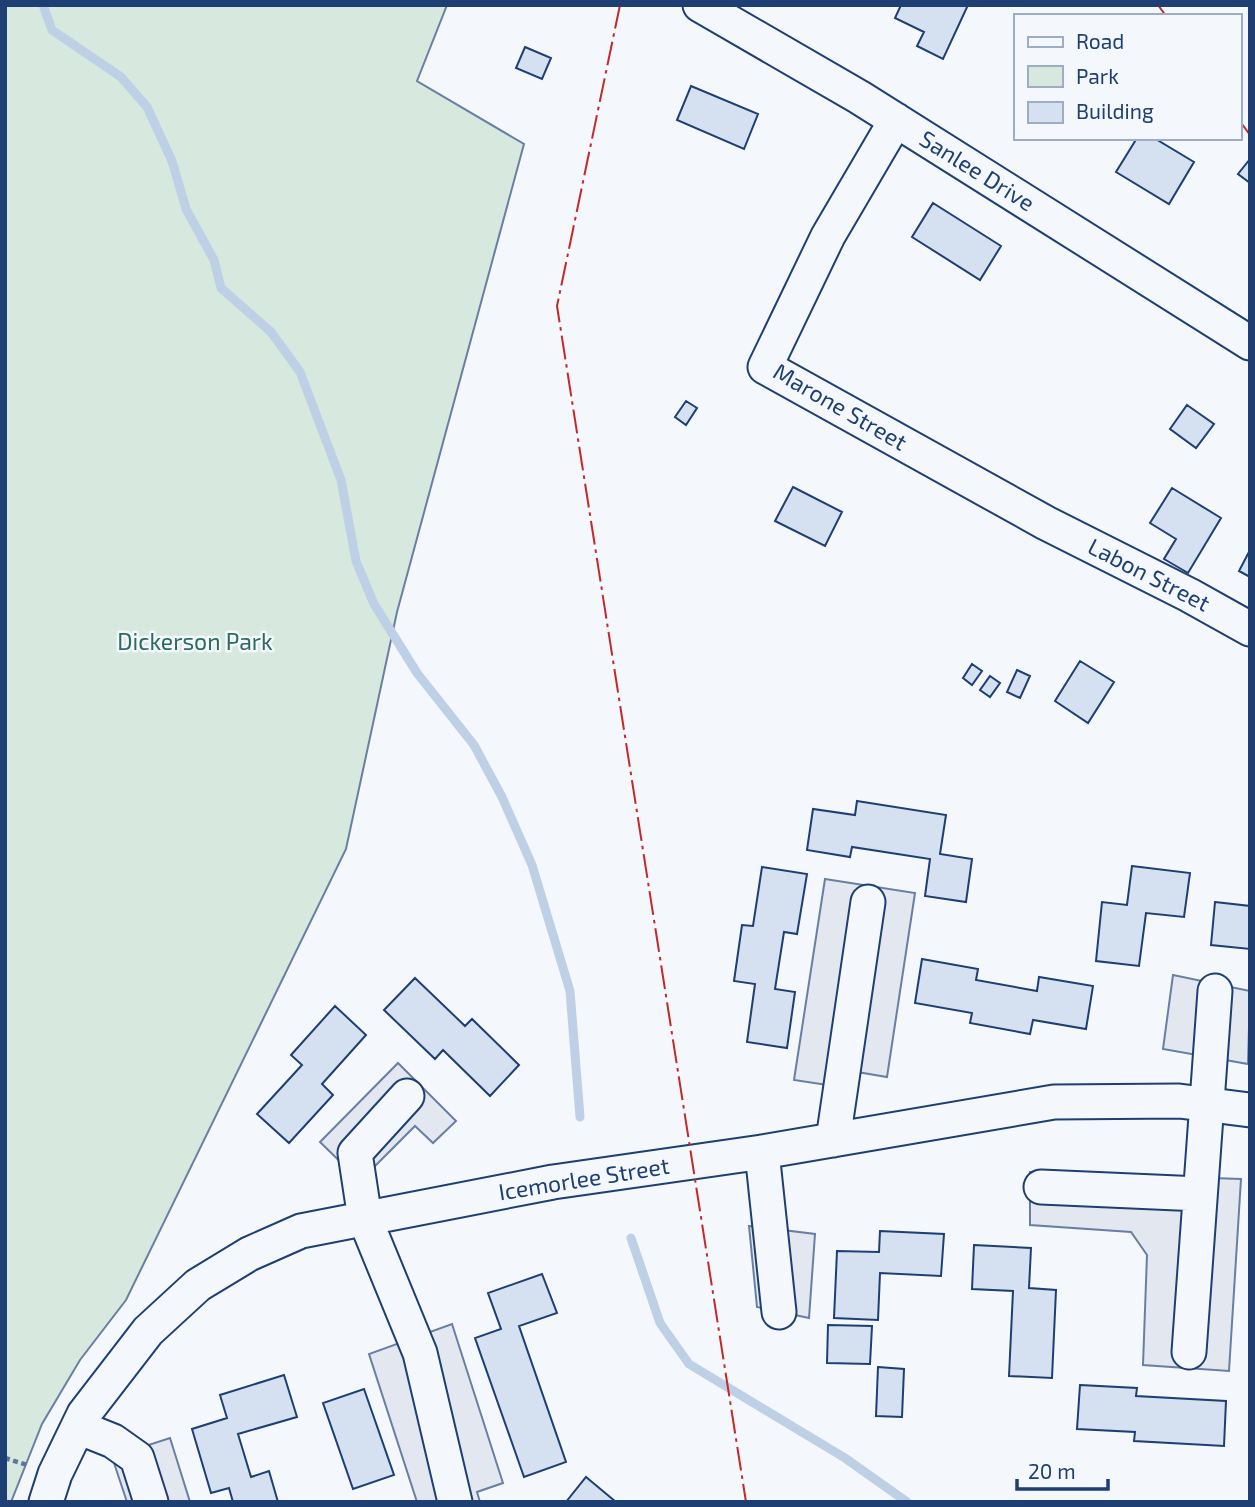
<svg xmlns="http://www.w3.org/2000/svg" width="1255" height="1507" viewBox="0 0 1255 1507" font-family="'Exo 2',sans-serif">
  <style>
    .green { fill: #d7e8df; stroke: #687fa3; stroke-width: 2 }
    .parking { fill: #e3e8f0; stroke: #687fa3; stroke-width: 2 }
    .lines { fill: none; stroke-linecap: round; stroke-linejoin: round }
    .stream { stroke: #bed0e5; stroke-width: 9 }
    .building { fill: #d5e0f0; stroke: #1d3f73; stroke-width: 2 }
    .minor-casing { stroke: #1d3f73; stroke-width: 37 }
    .path { stroke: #5e769c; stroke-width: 4.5; stroke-dasharray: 5 3.5; stroke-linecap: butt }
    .minor { stroke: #f4f7fb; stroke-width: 33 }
    .power { stroke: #c62828; stroke-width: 2; stroke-dasharray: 24 5 3.5 5; stroke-linecap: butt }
    .labels { text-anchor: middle; stroke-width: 5; stroke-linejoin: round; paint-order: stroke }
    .street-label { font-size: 23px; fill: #1d3f73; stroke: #f4f7fb }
    .park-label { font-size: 23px; fill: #2c6c60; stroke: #f4f7fb }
  </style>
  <rect width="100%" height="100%" fill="#f4f7fb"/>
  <!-- green -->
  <path class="green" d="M5,5h442l-30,76 107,63 -127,468 -51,237 -220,451 -46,60 -38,64 -31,78h-6z"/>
  <!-- parking -->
  <path class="parking" d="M825,879l90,14 -28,184 -30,-5 -3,17 -60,-9z
    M1173,975l77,16 -2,73 -85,-15z
    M398,1063l58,58 -23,22 -18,-17 -55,55 -40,-39z
    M1030,1172l211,7 -12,192 -86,-6 4,-110 -16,-23 -101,-7z
    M749,1226l66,8 -6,84 -52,-11z
    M452,1324l51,159 -26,9 3,10h-63l-48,-148z
    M170,1438l20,64h-63l-15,-45z"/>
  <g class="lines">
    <!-- stream -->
    <path class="stream" d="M43,5l9,25 69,47 26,30 25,54 14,48 28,51 7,28 50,44 29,40 41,108 15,81 18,43 43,69 57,72 28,52 30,68 38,126 10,126
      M631,1238l29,85 29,41 156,94 62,44"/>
  </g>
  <!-- building -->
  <path class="building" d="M901,5h67l-25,54 -26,-13 7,-14 -29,-14z
    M525,47l26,11 -9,21 -26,-11z
    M691,86l67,28 -14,35 -67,-29z
    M1137,138h17l40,24 -25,42 -53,-32z
    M1250,159v24l-12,-9z
    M933,203l68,43 -21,34 -68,-43z
    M686,401l11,7 -11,17 -11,-8z
    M1187,405l27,19 -18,24 -26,-19z
    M793,487l49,25 -17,34 -50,-25z
    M1172,488l49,30 -33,55 -24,-14 12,-20 -26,-16z
    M1250,550v27l-11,-6z
    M1080,661l34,21 -26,41 -33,-22z
    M972,664l10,7 -10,14 -9,-7z
    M1017,670l13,6 -10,22 -13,-6z
    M990,676l10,7 -10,14 -10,-7z
    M857,801l89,14 -6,39 32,5 -6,43 -41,-6 5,-37 -78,-12 -2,10 -43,-7 6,-41 42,6z
    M1132,866l58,7 -6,44 -38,-4 -7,53 -43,-5 6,-59 25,3z
    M762,867l45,7 -10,60 -13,-2 -9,57 20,3 -8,56 -40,-6 8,-58 -21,-3 8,-56 11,1z
    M1215,902l35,4v43l-39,-4z
    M922,959l56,10 -2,11 61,11 2,-14 54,9 -7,43 -53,-9 -3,14 -60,-11 2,-10 -57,-10z
    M415,978l50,48 7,-7 47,46 -29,31 -47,-46 -8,9 -51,-49z
    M335,1006l31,29 -44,49 11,11 -44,48 -32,-29 45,-49 -11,-10z
    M880,1231l64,3 -3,42 -61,-3 -2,47 -44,-2 3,-67 42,1z
    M974,1245l57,3 -2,40 27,2 -4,88 -43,-2 4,-85 -41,-2z
    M542,1274l15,39 -38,13 47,136 -42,15 -49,-139 26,-9 -13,-36z
    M828,1325l44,1 -2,38 -43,-1z
    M878,1367l26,2 -2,48 -26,-1z
    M284,1375l13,42 -59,17 13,43 18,-6 9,31h-45l-4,-14 -18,5 -19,-64 35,-11 -7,-23z
    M1080,1385l57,3 -1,8 90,5 -2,45 -90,-5 1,-9 -58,-3z
    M364,1389l30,86 -41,14 -30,-86z
    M586,1477l30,25h-50z"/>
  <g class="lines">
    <!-- minor casing -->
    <g class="minor-casing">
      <path id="minor" d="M700,5l159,92 391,246
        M896,120l-68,116 -63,131 281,156 143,72 61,34
        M407,1096l-52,57 10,66 55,134 35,149
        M833,1140l35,-238
        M762,1152l17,160
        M1041,1187l159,7
        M1189,1352l26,-361
        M78,1427l35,14 24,17 14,44
        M46,1502l9,-28 29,-60 64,-83 50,-46 51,-31 52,-23 252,-49 209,-30 292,-50 125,-1 71,9"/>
    </g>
    <!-- path -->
    <path class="path" d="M5,1458l22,7"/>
    <!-- minor -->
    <use href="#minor" class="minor"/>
    <!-- power -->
    <path class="power" d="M620,5l-63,301 189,1196
      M1158,5l8,11
      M1239,120l11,15"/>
  </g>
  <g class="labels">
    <!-- street labels -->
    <g class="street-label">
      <text transform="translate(977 171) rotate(32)" y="8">Sanlee Drive</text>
      <text transform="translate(840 407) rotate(30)" y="8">Marone Street</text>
      <text transform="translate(1149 575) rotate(27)" y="8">Labon Street</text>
      <text transform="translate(584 1179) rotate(-9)" y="8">Icemorlee Street</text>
    </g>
    <!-- park labels -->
    <g class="park-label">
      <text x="195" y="650">Dickerson Park</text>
    </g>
  </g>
  <!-- border -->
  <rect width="1255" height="1507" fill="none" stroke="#1d3f73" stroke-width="14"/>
  <!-- legend -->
  <rect x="1014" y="14" width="228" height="126" fill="#f4f7fb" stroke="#9eadc5" stroke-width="2"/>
  <rect x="1028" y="37" width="35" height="10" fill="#f4f7fb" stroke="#9eadc5" stroke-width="2"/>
  <text x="1076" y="49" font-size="21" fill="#1d3f73">Road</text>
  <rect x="1028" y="66" width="35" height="21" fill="#d7e8df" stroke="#9eadc5" stroke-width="2"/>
  <text x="1076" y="84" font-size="21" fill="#1d3f73">Park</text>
  <rect x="1028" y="102" width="35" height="21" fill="#d5e0f0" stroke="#9eadc5" stroke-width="2"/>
  <text x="1076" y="119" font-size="21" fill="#1d3f73">Building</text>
  <!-- scale -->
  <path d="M1017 1479v10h91v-10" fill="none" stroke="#1d3f73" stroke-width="3.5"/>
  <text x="1028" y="1479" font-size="21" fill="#1d3f73" stroke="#f4f7fb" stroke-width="5" paint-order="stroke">20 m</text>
</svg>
